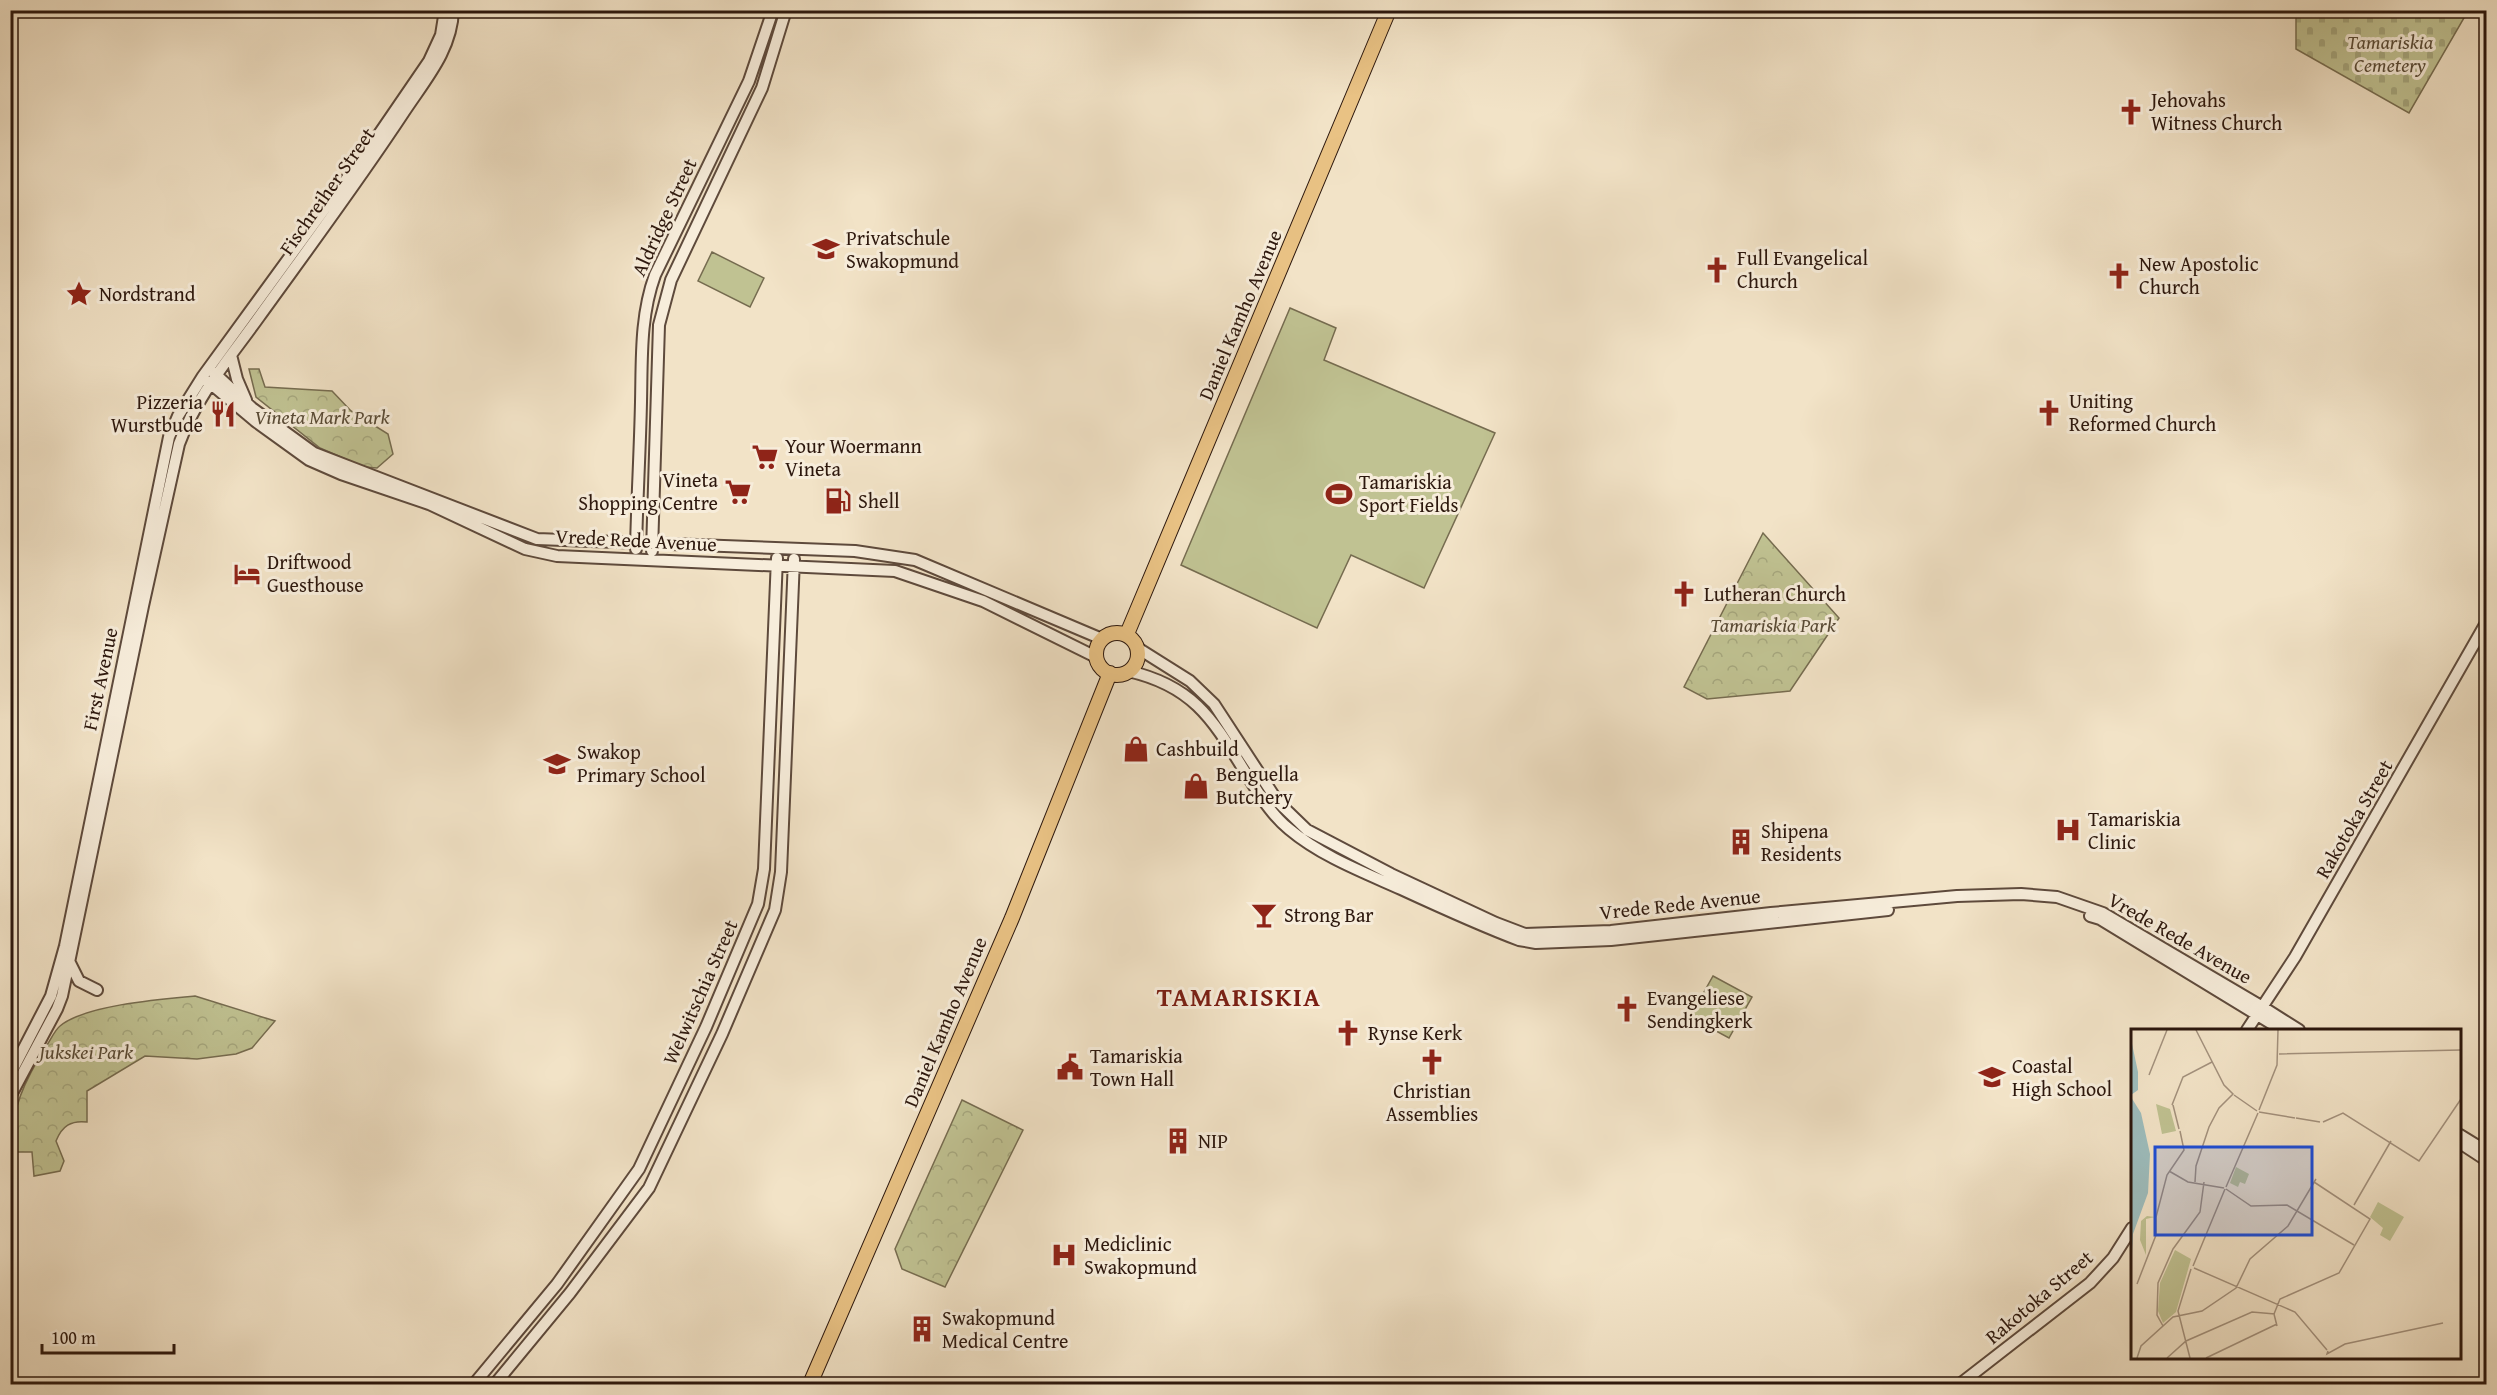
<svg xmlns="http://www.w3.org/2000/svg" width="2497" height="1395" viewBox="0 0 2497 1395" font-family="'Gentium Book Plus',serif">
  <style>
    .cemetery { fill: url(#cemetery-stones); stroke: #766c50; stroke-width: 1.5 }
    .park { fill: url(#park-crowns); stroke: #766c50; stroke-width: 1.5 }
    .pitch { fill: #c0c292; stroke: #766c50; stroke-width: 1.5 }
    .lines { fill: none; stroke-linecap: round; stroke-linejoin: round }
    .minor-casing { stroke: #5e4a3c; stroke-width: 14 }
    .major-casing { stroke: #2c170d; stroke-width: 16 }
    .minor { stroke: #f7eddb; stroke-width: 10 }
    .major { stroke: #e9c284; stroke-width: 14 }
    .labels { text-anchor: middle; stroke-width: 6; stroke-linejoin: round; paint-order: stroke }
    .park-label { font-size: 20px; font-style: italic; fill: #584a35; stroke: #f7eddb }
    .poi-label { font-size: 20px; fill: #2c170d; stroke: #f7eddb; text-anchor: start }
    .street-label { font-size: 20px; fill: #2c170d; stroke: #f7eddb }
    .district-label { font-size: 26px; font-weight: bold; letter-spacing: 1.5px; fill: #7a1f14; stroke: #f7eddb }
    .inset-road { fill: none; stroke: #a3917d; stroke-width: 1.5 }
    .view { fill: #1d4ed8; fill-opacity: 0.15; stroke: #1d4ed8; stroke-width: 3 }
    .inset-edge { fill: none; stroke: #2c170d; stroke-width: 3 }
  </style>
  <defs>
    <pattern id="cemetery-stones" width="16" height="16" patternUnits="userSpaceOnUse" patternTransform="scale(1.5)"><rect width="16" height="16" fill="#c0c292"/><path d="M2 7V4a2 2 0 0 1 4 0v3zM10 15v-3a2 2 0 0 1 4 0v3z" fill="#a5a67d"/></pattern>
    <pattern id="park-crowns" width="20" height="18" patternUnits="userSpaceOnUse" patternTransform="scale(1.5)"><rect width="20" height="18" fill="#c0c292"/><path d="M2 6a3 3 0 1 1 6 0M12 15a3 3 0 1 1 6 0" fill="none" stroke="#a5a67d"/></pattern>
  </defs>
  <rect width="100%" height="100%" fill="#f2e3c7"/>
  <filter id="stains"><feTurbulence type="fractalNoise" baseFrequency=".00333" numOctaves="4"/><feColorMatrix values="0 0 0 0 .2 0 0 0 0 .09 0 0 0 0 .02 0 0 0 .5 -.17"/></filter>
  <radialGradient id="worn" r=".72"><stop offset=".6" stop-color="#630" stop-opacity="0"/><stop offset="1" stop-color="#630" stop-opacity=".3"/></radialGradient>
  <!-- cemetery -->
  <path class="cemetery" d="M2296,11v-1l172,1 -59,102 -113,-64z"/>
  <!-- park -->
  <path class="park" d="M249,369h10l6,18 67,4 19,20 37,23 5,20 -16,14 -13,-1 -44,-19 -64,-51z
    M1763,533l76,85 -49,73 -83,8 -23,-12z
    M195,996l80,25 -23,27 -16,6 -39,5 -52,-3 -58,35v31c-16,-2 -25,4 -31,19l8,20 -4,10 -26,5 -2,-24h-21c-1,-41 14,-73 36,-107 4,-6 8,-15 13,-19 25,-21 102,-27 135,-30z
    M962,1100l61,30 -78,157 -43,-18 -7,-20z"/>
  <!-- pitch -->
  <path class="pitch" d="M712,252l52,26 -14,29 -52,-26z
    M1290,308l46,20 -12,32 171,73 -71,155 -73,-33 -34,73 -136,-63z
    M1713,976l39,21 -23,41 -39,-21z"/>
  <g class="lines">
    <!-- minor casing -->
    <g class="minor-casing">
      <path id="minor" d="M231,355l6,24 9,21
        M211,370l41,38 62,45 223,86 318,12 60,9 187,79
        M205,379l50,42 54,39 32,14 88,30 96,45 32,7 338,15 88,30 113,56
        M636,549c1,-49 4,-98 5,-147 1,-43 -1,-86 14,-127l94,-194 24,-71
        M652,551l7,-226 12,-45 91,-192 24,-78
        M1136,647l54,34 24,23 64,98 29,28 84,44 105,49 29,11 86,-3 160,-18 186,-17 64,-2 36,3 46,16 158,93 38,24
        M1128,671c71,16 88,55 124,112 11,17 21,33 37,46 32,27 74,43 112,60 39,18 78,36 118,51l17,3 75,-3 277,-30
        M2090,916l10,3 182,111
        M70,963l9,18 18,9
        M2247,1030l48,-73 191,-334
        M10,1075l41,-79 14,-50 104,-509 9,-21 25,-40 174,-239 52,-76 12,-26 4,-25
        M10,1097l47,-88 5,-13 81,-390 36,-162c18,-49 50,-85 80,-127 49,-68 99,-135 145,-205 21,-32 48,-62 49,-102
        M2460,1135l26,16
        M2460,1143l26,17
        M474,1384l83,-100 82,-115 67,-142 52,-123 6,-35 13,-311
        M495,1384l75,-91 79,-105 73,-154 53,-124 6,-38 13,-313
        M1960,1384l130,-101 23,-25 19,-30"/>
    </g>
    <!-- major casing -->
    <g class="major-casing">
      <path id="major" d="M1096 654a21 21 0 1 1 42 0a21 21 0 1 1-42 0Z
        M1127,634l262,-624
        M810,1384l202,-466 98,-245"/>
    </g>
    <!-- minor -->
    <use href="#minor" class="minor"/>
    <!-- major -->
    <use href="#major" class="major"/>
  </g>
  <!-- icons -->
  <defs>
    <g id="church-bare" transform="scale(2.07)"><path d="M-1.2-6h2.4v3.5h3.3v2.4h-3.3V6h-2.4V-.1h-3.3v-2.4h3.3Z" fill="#8f2418" stroke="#f7eddb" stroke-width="2.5" paint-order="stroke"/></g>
    <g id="school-bare" transform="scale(2.07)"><path d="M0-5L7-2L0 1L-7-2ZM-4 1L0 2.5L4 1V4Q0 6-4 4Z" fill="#8f2418" stroke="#f7eddb" stroke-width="2.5" paint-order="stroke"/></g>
    <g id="sight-bare" transform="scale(2.07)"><path d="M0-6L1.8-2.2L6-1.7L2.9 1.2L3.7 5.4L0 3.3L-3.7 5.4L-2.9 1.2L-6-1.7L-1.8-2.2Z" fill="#8f2418" stroke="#f7eddb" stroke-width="2.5" paint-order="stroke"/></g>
    <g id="restaurant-bare" transform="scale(2.07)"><path d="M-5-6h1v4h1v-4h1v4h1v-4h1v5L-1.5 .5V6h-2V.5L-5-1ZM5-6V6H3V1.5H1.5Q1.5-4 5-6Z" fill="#8f2418" stroke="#f7eddb" stroke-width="2.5" paint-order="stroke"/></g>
    <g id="supermarket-bare" transform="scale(2.07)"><path d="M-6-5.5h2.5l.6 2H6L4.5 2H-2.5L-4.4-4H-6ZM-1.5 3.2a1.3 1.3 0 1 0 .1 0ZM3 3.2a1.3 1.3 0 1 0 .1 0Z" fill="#8f2418" stroke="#f7eddb" stroke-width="2.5" paint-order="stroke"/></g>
    <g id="stadium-bare" transform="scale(2.07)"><path d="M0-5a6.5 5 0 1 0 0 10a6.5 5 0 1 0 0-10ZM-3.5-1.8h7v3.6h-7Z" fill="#8f2418" stroke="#f7eddb" stroke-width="2.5" paint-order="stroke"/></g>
    <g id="fuel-bare" transform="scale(2.07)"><path d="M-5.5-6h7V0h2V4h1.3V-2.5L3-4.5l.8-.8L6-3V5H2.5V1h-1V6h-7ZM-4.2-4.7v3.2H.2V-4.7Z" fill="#8f2418" stroke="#f7eddb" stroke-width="2.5" paint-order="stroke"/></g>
    <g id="hotel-bare" transform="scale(2.07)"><path d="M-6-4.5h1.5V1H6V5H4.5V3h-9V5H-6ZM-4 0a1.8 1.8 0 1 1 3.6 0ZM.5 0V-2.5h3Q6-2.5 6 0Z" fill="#8f2418" stroke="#f7eddb" stroke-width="2.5" paint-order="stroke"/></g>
    <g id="shop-bare" transform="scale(2.07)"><path d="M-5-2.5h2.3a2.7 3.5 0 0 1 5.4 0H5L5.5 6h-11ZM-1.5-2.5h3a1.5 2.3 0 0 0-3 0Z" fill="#8f2418" stroke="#f7eddb" stroke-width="2.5" paint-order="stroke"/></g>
    <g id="hospital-bare" transform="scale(2.07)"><path d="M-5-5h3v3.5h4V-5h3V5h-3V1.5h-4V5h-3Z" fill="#8f2418" stroke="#f7eddb" stroke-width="2.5" paint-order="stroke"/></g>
    <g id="building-bare" transform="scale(2.07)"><path d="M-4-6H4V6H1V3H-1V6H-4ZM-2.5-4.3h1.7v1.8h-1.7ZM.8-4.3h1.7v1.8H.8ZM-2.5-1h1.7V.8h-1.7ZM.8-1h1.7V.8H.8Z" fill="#8f2418" stroke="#f7eddb" stroke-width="2.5" paint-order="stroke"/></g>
    <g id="bar-bare" transform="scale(2.07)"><path d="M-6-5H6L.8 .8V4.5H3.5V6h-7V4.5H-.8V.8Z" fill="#8f2418" stroke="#f7eddb" stroke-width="2.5" paint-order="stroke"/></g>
    <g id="civic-bare" transform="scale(2.07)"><path d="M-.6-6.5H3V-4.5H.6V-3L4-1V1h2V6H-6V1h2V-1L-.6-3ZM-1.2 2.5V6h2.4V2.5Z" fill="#8f2418" stroke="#f7eddb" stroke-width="2.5" paint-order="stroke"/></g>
  </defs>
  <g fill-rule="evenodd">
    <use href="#church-bare" x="2131" y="112"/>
    <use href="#school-bare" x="826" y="249"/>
    <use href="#church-bare" x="1717" y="270"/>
    <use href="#church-bare" x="2119" y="276"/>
    <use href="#sight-bare" x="79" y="294"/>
    <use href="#church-bare" x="2049" y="413"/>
    <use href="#restaurant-bare" x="223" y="414"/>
    <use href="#supermarket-bare" x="765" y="457"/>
    <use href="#supermarket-bare" x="738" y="492"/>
    <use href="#stadium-bare" x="1339" y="494"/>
    <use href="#fuel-bare" x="838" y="501"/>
    <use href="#hotel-bare" x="247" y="574"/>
    <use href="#church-bare" x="1684" y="594"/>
    <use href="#shop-bare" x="1136" y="749"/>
    <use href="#school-bare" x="557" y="764"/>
    <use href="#shop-bare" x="1196" y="786"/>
    <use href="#hospital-bare" x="2068" y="830"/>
    <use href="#building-bare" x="1741" y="842"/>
    <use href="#bar-bare" x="1264" y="915"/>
    <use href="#church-bare" x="1627" y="1009"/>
    <use href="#church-bare" x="1348" y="1033"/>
    <use href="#church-bare" x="1432" y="1062"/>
    <use href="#civic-bare" x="1070" y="1067"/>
    <use href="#school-bare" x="1992" y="1077"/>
    <use href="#building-bare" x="1178" y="1141"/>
    <use href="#hospital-bare" x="1064" y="1255"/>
    <use href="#building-bare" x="922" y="1329"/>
  </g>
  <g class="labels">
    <!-- park labels -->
    <g class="park-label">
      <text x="2390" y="49">Tamariskia<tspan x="2390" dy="23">Cemetery</tspan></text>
      <text x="322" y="424">Vineta Mark Park</text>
      <text x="1773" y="632">Tamariskia Park</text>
      <text x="86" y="1059">Jukskei Park</text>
    </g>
    <!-- poi labels -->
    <g class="poi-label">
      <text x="2151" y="107">Jehovahs<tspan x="2151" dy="23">Witness Church</tspan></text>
      <text x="846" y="245">Privatschule<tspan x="846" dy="23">Swakopmund</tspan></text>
      <text x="1737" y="265">Full Evangelical<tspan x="1737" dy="23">Church</tspan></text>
      <text x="2139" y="271">New Apostolic<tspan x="2139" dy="23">Church</tspan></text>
      <text x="99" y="301">Nordstrand</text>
      <text x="2069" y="408">Uniting<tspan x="2069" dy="23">Reformed Church</tspan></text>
      <text x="203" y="409" text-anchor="end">Pizzeria<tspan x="203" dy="23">Wurstbude</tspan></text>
      <text x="785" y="453">Your Woermann<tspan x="785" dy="23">Vineta</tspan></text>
      <text x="718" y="487" text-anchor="end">Vineta<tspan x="718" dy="23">Shopping Centre</tspan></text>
      <text x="1359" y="489">Tamariskia<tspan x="1359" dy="23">Sport Fields</tspan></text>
      <text x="858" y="508">Shell</text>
      <text x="267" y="569">Driftwood<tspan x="267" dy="23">Guesthouse</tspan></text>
      <text x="1704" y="601">Lutheran Church</text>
      <text x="1156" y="756">Cashbuild</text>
      <text x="577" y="759">Swakop<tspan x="577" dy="23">Primary School</tspan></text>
      <text x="1216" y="781">Benguella<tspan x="1216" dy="23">Butchery</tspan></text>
      <text x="2088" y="826">Tamariskia<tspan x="2088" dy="23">Clinic</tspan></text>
      <text x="1761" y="838">Shipena<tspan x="1761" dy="23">Residents</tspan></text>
      <text x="1284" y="922">Strong Bar</text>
      <text x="1647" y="1005">Evangeliese<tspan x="1647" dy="23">Sendingkerk</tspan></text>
      <text x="1368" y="1040">Rynse Kerk</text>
      <text x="1090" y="1063">Tamariskia<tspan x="1090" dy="23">Town Hall</tspan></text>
      <text x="2012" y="1073">Coastal<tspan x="2012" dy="23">High School</tspan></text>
      <text x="1432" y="1098" text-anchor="middle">Christian<tspan x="1432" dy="23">Assemblies</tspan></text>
      <text x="1198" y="1148">NIP</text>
      <text x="1084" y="1251">Mediclinic<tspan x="1084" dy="23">Swakopmund</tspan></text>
      <text x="942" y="1325">Swakopmund<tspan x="942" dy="23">Medical Centre</tspan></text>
    </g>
    <!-- street labels -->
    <g class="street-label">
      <text transform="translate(327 191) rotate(-55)" y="7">Fischreiher Street</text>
      <text transform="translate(664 217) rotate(-65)" y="7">Aldridge Street</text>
      <text transform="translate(1240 315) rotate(-67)" y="7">Daniel Kamho Avenue</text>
      <text transform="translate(636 540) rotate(3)" y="7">Vrede Rede Avenue</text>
      <text transform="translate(100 679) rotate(-78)" y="7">First Avenue</text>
      <text transform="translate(2354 819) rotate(-60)" y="7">Rakotoka Street</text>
      <text transform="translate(1680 904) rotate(-6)" y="7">Vrede Rede Avenue</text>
      <text transform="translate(2180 938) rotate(30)" y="7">Vrede Rede Avenue</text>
      <text transform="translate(700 992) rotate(-66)" y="7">Welwitschia Street</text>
      <text transform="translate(945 1022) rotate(-67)" y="7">Daniel Kamho Avenue</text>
      <text transform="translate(2039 1297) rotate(-40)" y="7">Rakotoka Street</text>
    </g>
    <!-- district labels -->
    <g class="district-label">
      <text x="1239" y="1006">TAMARISKIA</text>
    </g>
  </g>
  <!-- overview -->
  <g transform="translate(2131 1029)">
    <rect width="330" height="330" fill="#f2e3c7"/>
    <path d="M247,173l26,15 -14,24 -10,-6 3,-7 -13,-11z" fill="#c0c292"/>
    <path d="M25,75l14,5 6,22 -14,3zM16,187l8,1 -9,2v36l-6,-15 1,-19zM44,221l16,9 -15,53 -13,11 -5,-12 2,-28z" fill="#c0c292"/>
    <path d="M105,138l13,7 -4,10 -5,-2 -2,5 -8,-4z" fill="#c0c292"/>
    <path d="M0,10l7,33v18l-7,5zM0,68l10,16 9,41 -2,39 -15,41 -2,36z" fill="#9dbdbd"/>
    <path class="inset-road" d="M148,25l182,-4M18,46l18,-45M103,66l23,16M41,76l11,-28 29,-15M42,76l6,24M128,81l18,-45 1,-35M128,83l36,6M165,89l24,4M192,93l20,-9 76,48 42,-62M38,142l19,11 36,6M64,153l1,-16 13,-39 10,-19 14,-14 -9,-9 -28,-55M95,158l32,-74M95,160l25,17 36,-1 67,40M223,176l37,-64M62,237l32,-77M63,239l101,44 32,38M6,255l19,-49v-18l11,-42 17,-25 -4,-19M32,297l-6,-11 1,-32 15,-34 27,-37 4,-30M146,297l-3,-12 6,-15 59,-26 31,-54 -56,-37M197,322l-1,3 18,-10 98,-21M6,329l4,-12 32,-29 29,-6 34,-23 14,-29 38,-33 28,-47M36,329l19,-17 66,-29 23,2M59,329l-12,-47 13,-42M75,329l71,-34"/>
    <path class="view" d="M24,118h157v88h-157z"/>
    <rect width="330" height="330" class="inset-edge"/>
  </g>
  <!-- margin -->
  <rect width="2497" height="1395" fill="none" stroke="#f2e3c7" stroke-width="36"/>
  <rect x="12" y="12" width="2473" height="1371" fill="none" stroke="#2c170d" stroke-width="3"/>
  <rect x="18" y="18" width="2461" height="1359" fill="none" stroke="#2c170d" stroke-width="1.5"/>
  <!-- scale -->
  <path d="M42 1344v9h132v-9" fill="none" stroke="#2c170d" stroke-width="3"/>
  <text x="51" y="1344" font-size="18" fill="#2c170d" stroke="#f7eddb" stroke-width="4.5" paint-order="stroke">100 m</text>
  <rect width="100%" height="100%" filter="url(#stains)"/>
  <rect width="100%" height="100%" fill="url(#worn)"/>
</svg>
